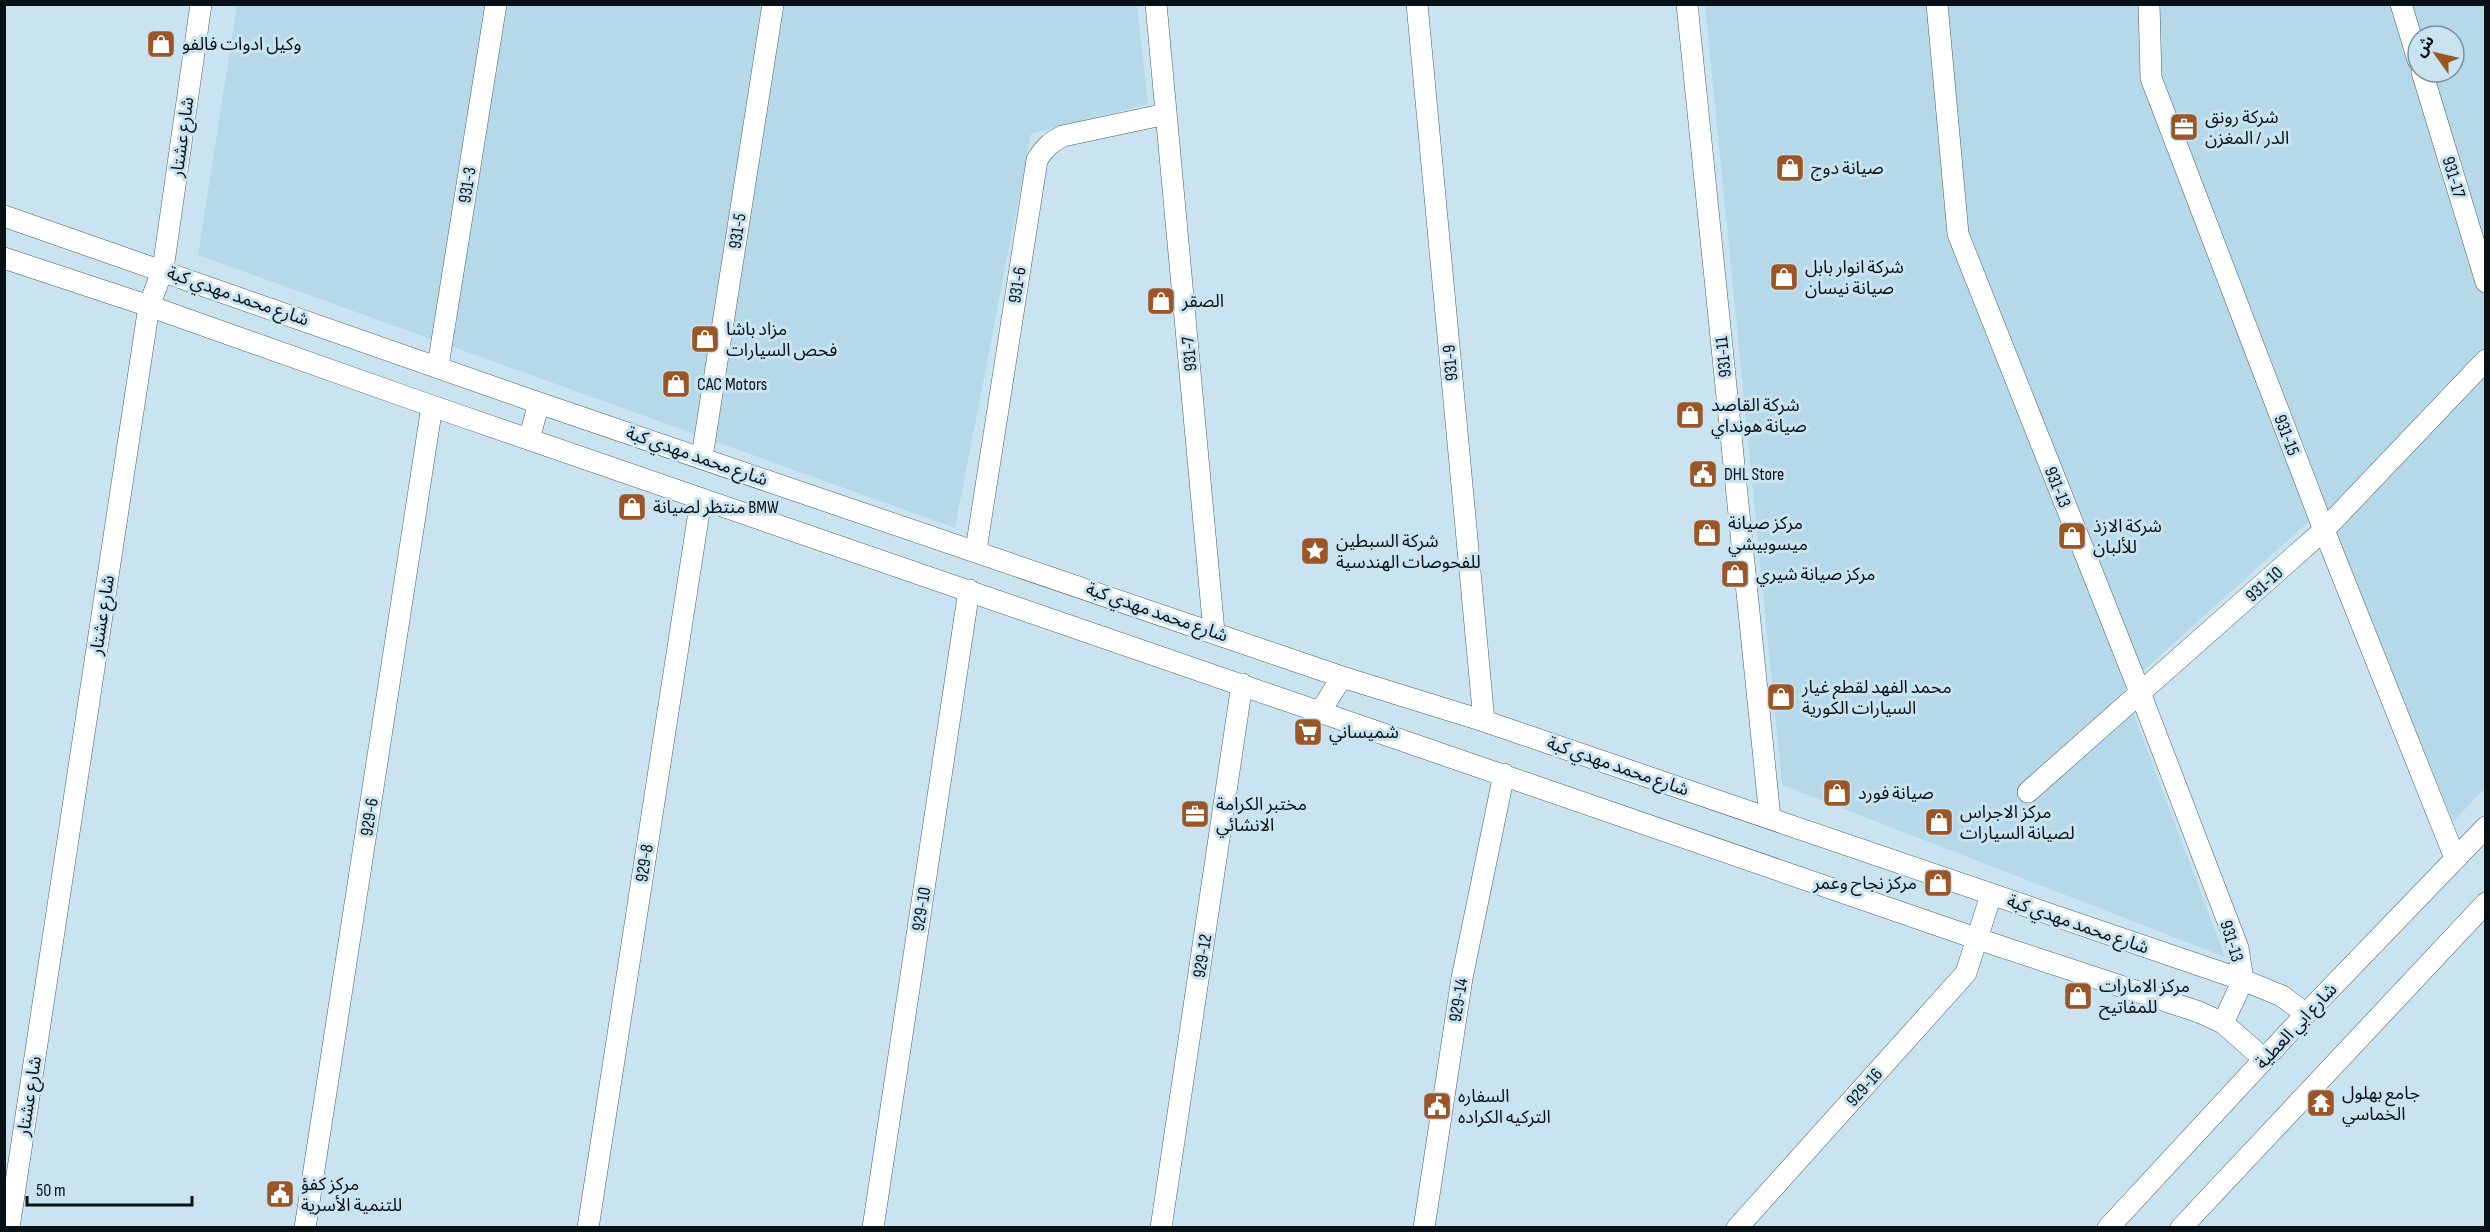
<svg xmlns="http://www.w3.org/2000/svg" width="2490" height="1232" viewBox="0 0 2490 1232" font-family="'Sofia Sans Condensed','Noto Sans Arabic',sans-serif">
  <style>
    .built { fill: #b6d9e9; fill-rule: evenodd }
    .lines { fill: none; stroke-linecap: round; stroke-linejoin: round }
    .minor-casing { stroke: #465e69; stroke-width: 22 }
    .minor { stroke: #fff; stroke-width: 21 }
    .labels { text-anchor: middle; stroke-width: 6; stroke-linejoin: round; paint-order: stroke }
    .poi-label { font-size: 18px; fill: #071115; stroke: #c9e4f0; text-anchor: start }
    .street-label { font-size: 18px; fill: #071115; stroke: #c9e4f0 }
  </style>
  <rect width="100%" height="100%" fill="#c9e4f0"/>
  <!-- built -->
  <path class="built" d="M237,5h900l11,99 -117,30 -76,394 -757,-273z
    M1705,5h780l1,782 -33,35 -128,-315 -201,181 101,269 -443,-172zM2418,36h36v36h-36z"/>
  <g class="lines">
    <!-- minor casing -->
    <g class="minor-casing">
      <path id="minor" d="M1156,4l58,628
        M1417,4l67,717
        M1687,4l83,814
        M1937,4l21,230 183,461 97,253 5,32 -20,43
        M2149,4l2,74 173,452 131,328
        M2401,4l17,56
        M2422,72l64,210
        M4,216l535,187 803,274 142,44 759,259 39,16 24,18
        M4,258l145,48 283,100 1546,533 221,73 24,11 41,36
        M438,366l58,-362
        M529,439l10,-36
        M702,457l71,-453
        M976,550l61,-390c7,-12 14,-18 26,-24l103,-22
        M1320,712l22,-35
        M2028,792l296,-262 162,-170
        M9,1228l140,-922 14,-37 38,-265
        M305,1228l127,-822
        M588,1228l113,-729
        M873,1228l96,-638
        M1161,1228l81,-544
        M1424,1228l38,-250 42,-204
        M1737,1228l229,-255 25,-78
        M2108,1228l198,-214 180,-187
        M2181,1228l305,-325"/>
    </g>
    <!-- minor -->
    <use href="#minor" class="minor"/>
  </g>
  <!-- icons -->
  <defs>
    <g id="shop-square" transform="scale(1.5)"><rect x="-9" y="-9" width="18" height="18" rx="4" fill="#9a5627" stroke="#c9e4f0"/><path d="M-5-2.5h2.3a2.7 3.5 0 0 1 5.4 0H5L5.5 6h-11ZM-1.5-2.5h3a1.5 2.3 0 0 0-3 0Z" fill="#fff"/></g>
    <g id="office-square" transform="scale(1.5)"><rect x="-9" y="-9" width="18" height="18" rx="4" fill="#9a5627" stroke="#c9e4f0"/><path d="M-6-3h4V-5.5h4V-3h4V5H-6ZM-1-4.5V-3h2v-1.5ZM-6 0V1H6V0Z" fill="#fff"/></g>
    <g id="civic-square" transform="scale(1.5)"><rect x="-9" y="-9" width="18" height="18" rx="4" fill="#9a5627" stroke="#c9e4f0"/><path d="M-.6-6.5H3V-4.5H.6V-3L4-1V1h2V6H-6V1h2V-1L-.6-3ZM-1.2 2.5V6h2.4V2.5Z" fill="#fff"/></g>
    <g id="sight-square" transform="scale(1.5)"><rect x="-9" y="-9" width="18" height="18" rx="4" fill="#9a5627" stroke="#c9e4f0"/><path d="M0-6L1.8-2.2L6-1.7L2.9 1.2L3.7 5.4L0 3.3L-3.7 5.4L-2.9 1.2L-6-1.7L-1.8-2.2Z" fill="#fff"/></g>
    <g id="supermarket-square" transform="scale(1.5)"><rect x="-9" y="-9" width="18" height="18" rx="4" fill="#9a5627" stroke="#c9e4f0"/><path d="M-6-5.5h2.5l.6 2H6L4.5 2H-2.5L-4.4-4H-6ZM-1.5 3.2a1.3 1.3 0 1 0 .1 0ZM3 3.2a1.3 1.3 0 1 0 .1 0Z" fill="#fff"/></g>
    <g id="temple-square" transform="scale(1.5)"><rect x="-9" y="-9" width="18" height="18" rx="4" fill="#9a5627" stroke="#c9e4f0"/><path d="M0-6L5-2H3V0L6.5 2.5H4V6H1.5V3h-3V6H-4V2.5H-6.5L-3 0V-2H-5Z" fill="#fff"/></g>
  </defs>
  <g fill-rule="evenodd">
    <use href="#shop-square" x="161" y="44"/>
    <use href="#office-square" x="2184" y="127"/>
    <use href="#shop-square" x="1790" y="168"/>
    <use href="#shop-square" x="1784" y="277"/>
    <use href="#shop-square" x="1161" y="301"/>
    <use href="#shop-square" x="705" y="339"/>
    <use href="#shop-square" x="676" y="384"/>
    <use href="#shop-square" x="1690" y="415"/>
    <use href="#civic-square" x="1703" y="474"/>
    <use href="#shop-square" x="632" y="507"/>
    <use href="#shop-square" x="1707" y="533"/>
    <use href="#shop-square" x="2072" y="536"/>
    <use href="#sight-square" x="1315" y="551"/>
    <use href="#shop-square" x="1735" y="574"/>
    <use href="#shop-square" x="1781" y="697"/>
    <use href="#supermarket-square" x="1308" y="732"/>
    <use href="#shop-square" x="1837" y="793"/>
    <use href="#office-square" x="1195" y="814"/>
    <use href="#shop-square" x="1939" y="822"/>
    <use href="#shop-square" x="1938" y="883"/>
    <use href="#shop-square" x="2078" y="996"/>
    <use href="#temple-square" x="2321" y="1103"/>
    <use href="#civic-square" x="1437" y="1106"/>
    <use href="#civic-square" x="280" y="1194"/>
  </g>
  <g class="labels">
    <!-- poi labels -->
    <g class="poi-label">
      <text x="182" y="50">وكيل ادوات فالفو</text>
      <text x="2205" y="123">شركة رونق<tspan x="2205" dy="21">الدر / المغزن</tspan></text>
      <text x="1811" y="174">صيانة دوج</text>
      <text x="1805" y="273">شركة انوار بابل<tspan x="1805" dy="21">صيانة نيسان</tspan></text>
      <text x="1182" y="307">الصقر</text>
      <text x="726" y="335">مزاد باشا<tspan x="726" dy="21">فحص السيارات</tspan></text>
      <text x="697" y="390">CAC Motors</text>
      <text x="1711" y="411">شركة القاصد<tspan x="1711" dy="21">صيانة هونداي</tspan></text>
      <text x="1724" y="480">DHL Store</text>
      <text x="653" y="513">منتظر لصيانة BMW</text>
      <text x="1728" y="529">مركز صيانة<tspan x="1728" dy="21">ميسوبيشي</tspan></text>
      <text x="2093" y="532">شركة الازذ<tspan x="2093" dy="21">للألبان</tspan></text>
      <text x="1336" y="547">شركة السبطين<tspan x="1336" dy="21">للفحوصات الهندسية</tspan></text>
      <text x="1756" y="580">مركز صيانة شيري</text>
      <text x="1802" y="693">محمد الفهد لقطع غيار<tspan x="1802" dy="21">السيارات الكورية</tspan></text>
      <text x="1329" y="738">شميساني</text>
      <text x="1858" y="799">صيانة فورد</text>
      <text x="1216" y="810">مختبر الكرامة<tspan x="1216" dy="21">الانشائي</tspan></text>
      <text x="1960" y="818">مركز الاجراس<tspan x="1960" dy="21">لصيانة السيارات</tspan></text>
      <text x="1917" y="889" text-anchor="end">مركز نجاح وعمر</text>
      <text x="2099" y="992">مركز الامارات<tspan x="2099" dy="21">للمفاتيح</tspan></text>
      <text x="2342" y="1099">جامع بهلول<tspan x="2342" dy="21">الخماسي</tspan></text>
      <text x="1458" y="1102">السفاره<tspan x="1458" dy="21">التركيه الكراده</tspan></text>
      <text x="301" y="1190">مركز كفؤ<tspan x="301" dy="21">للتنمية الأسرية</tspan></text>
    </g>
    <!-- street labels -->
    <g class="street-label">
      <text transform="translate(182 137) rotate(-82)" y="6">شارع عشتار</text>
      <text transform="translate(2454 177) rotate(73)" y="6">931-17</text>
      <text transform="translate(467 185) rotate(-81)" y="6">931-3</text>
      <text transform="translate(737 231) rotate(-81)" y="6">931-5</text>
      <text transform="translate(1017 285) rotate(-81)" y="6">931-6</text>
      <text transform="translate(238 296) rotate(19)" y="6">شارع محمد مهدي كبة</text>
      <text transform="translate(1189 354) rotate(-95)" y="6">931-7</text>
      <text transform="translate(1723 357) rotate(-96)" y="6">931-11</text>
      <text transform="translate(1450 363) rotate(-95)" y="6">931-9</text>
      <text transform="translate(2287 435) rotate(69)" y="6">931-15</text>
      <text transform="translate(697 456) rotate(19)" y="6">شارع محمد مهدي كبة</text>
      <text transform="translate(2058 487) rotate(68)" y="6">931-13</text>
      <text transform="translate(2264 584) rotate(-42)" y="6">931-10</text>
      <text transform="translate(1157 612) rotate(19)" y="6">شارع محمد مهدي كبة</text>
      <text transform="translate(102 615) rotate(-81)" y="6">شارع عشتار</text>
      <text transform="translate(1618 766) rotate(19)" y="6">شارع محمد مهدي كبة</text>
      <text transform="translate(369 817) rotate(-81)" y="6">929-6</text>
      <text transform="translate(644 863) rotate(-81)" y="6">929-8</text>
      <text transform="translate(921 909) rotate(-81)" y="6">929-10</text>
      <text transform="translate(2078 924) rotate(19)" y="6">شارع محمد مهدي كبة</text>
      <text transform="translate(2232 941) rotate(73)" y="6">931-13</text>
      <text transform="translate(1202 956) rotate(-81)" y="6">929-12</text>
      <text transform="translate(1458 1000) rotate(-81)" y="6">929-14</text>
      <text transform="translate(2296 1026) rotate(-47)" y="6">شارع ابي العطية</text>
      <text transform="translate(1864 1087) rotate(-48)" y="6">929-16</text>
      <text transform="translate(29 1096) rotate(-81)" y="6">شارع عشتار</text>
    </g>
  </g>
  <!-- border -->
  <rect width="2490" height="1232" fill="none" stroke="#071115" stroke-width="12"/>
  <!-- north arrow -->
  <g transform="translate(2436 54) rotate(304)"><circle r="28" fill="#c9e4f0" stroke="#7b9098" stroke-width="1.5"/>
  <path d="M0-4.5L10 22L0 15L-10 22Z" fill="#9a5627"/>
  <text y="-9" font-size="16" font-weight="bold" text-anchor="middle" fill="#071115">ش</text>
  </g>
  <!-- scale -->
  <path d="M27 1196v9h165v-9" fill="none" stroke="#071115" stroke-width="3"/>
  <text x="36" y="1196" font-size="18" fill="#071115" stroke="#c9e4f0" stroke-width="4.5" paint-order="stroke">50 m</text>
</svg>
